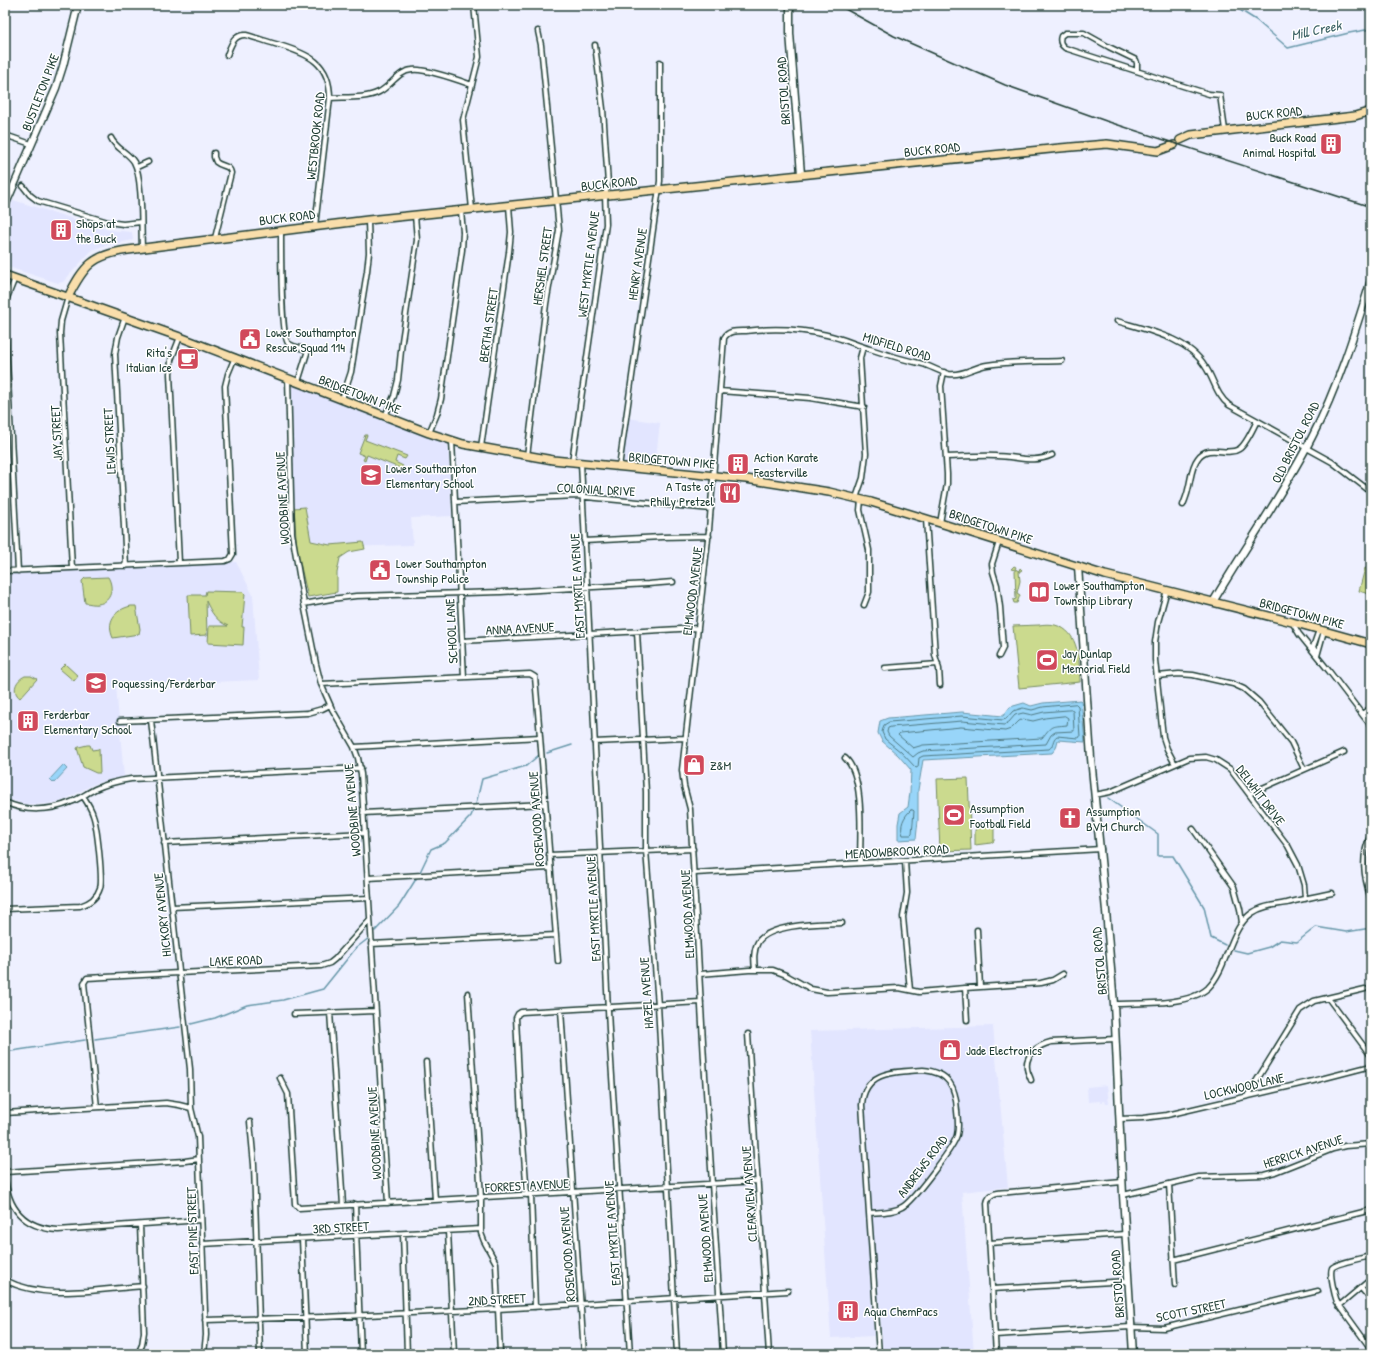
<svg xmlns="http://www.w3.org/2000/svg" width="1376" height="1359" viewBox="0 0 1376 1359" font-family="'Patrick Hand',sans-serif">
  <style>
    .built { fill: #e2e5ff }
    .green { fill: #cbda8e; stroke: #758c61 }
    .water { fill: #98d5f9; stroke: #6898aa }
    .lines { fill: none; stroke-linecap: round; stroke-linejoin: round }
    .shore { stroke: #4f7a83; stroke-width: 1 }
    .stream { stroke: #6898aa; stroke-width: 1.5 }
    .minor-casing { stroke: #1f3d34; stroke-width: 7 }
    .secondary-casing { stroke: #1f3d34; stroke-width: 9 }
    .primary-casing { stroke: #1f3d34; stroke-width: 10 }
    .minor { stroke: #fff; stroke-width: 4 }
    .secondary { stroke: #fff; stroke-width: 6 }
    .primary { stroke: #f9deab; stroke-width: 7 }
    .rail { stroke: #1f3d34; stroke-width: 1.5 }
    .labels { text-anchor: middle; stroke-width: 3; stroke-linejoin: round; paint-order: stroke }
    .street-label { font-size: 13px; fill: #1f3d34; stroke: #fff }
    .poi-label { font-size: 13px; fill: #1f3d34; stroke: #fff; text-anchor: start }
    .water-label { font-size: 14px; font-style: italic; fill: #3d6365; stroke: #fff }
  </style>
  <rect width="100%" height="100%" fill="#eef0ff"/>
  <filter id="ink" filterUnits="userSpaceOnUse"><feTurbulence type="fractalNoise" baseFrequency=".025" numOctaves="2"/><feDisplacementMap in="SourceGraphic" scale="8" xChannelSelector="R" yChannelSelector="G"/><feConvolveMatrix kernelMatrix="1 2 1 2 8 2 1 2 1" color-interpolation-filters="sRGB"/></filter>
  <g filter="url(#ink)">
    <!-- built -->
    <path class="built" d="M13,200l96,30 23,2 1,8 -30,6 -11,4 -29,32 -5,1 -53,-17v-47z
      M290,381l158,62 4,73 -41,2 2,27 -105,3 -2,-41h-13z
      M628,418l32,5 -5,43 -33,-4z
      M236,562l17,33 6,85 -143,6 8,91 -20,4 -12,4 -30,16 -16,3h-21l-20,-6v-225z
      M993,1026l15,161 -46,5 12,162h-91l-4,-57 -8,1 3,38 -43,2 -21,-307z
      M1107,1085l2,19h-3l-1,-3h-3l1,2h-3v-2l-12,1 -1,-15z"/>
    <!-- green -->
    <path class="green" d="M365,435h2l-2,5 42,16 -2,3 -8,-3 -2,6 8,4 -1,3 -35,-14 -2,6 -2,-1 2,-4 -7,-3z
      M305,507l6,34 19,4 33,-3 2,7 -16,3 -9,6 -3,15v19l-29,5 -11,-47 -3,-42z
      M1014,566l2,1 -1,2 4,2 1,-3 2,2 -3,2 1,9 -3,12 3,2 -3,8h-3l-1,-3 3,-1 -1,-29 -4,-1z
      M1365,568l6,2v18l-2,6 -10,-3z
      M108,577c6,10 4,25 -10,27 -4,1 -9,-1 -13,-1l-3,-22 3,-3z
      M206,591l37,1 2,2 -3,33h2l-1,18 -35,-2 1,-17h19c-12,-5 -17,-14 -22,-25l1,34 -17,1 -2,-41h17z
      M131,606h5l4,23 -1,5 -26,4c-7,-16 1,-28 18,-32z
      M1039,625c5,-1 11,-1 16,0 25,6 24,37 25,57l-61,6 -6,-62z
      M65,664l13,12 -4,5 -14,-12z
      M25,676h6l6,3 -17,19c-9,-7 -4,-18 5,-22z
      M87,745h3l2,5 7,-1 1,24h-4l-13,-6 -6,-19 2,-1z
      M968,778l3,72 -31,1 -3,-72z
      M982,824l12,1v16l-3,2 -16,2v-15z"/>
    <!-- water -->
    <path class="water" d="M1081,700l4,42 -27,-2 -2,8 -4,5 -129,7 -5,30v30l-2,19 -18,1v-16l2,-11 8,-6 2,-15 1,-22 -13,-15 -16,-14 -4,-8 2,-12 8,-3 74,-6 41,4 7,-9 14,-4 7,3 12,-3z
      M63,765l4,4 -13,14 -4,-4z"/>
    <g class="lines">
      <!-- shore -->
      <path class="shore" d="M1076,704l2,2 2,31 -2,1 -21,-2c-5,3 -3,10 -8,13l-126,7 -4,2 -1,9 -2,1 -15,-16 -16,-13 -3,-7 2,-7 5,-3 73,-6 41,4 3,-1 7,-8 10,-3 9,2 11,-3z
        M1071,710l2,1 1,20 -19,1 -4,3 -5,9 -123,7 -5,2 -5,4 -24,-21 -2,-4 1,-4 3,-1 71,-6 42,4 5,-3 6,-7 8,-2 9,2 12,-3z
        M1065,716l3,2 -1,7c-17,2 -14,-1 -25,13l-119,7 -10,3 -15,-13 2,-2 61,-6 44,4 6,-2 8,-8 4,-2 10,2 12,-3z
        M911,810h2l1,1 -2,23 -1,1h-8c-4,-9 1,-19 8,-25z"/>
      <!-- stream -->
      <path class="stream" d="M1232,5l24,15 32,28 61,-15 22,-4
        M547,753l25,-8
        M1108,798l50,36v22h15l31,51 7,31 14,7
        M476,804l6,-25 44,-13 13,-11
        M420,872l11,-23 14,-6 26,-27 2,-5
        M375,931l24,-25 17,-27
        M1234,950l13,3 22,-6 11,-7 17,2 19,-15 30,5 25,-4
        M191,1024l24,-6 32,-13 36,-5 40,-11 33,-41 13,-10
        M95,1039l85,-12
        M5,1052l80,-12"/>
      <!-- minor casing -->
      <g class="minor-casing">
        <path id="minor" d="M227,55c4,-10 7,-21 19,-20 11,3 22,7 33,10 30,9 51,18 51,53l-15,128
          M1137,71v-8l-1,-3 -27,-13 -25,-14h-19l-4,3c-2,6 0,9 4,12l118,38 26,8 11,1 5,35
          M330,98c16,-1 35,1 49,-6 12,-6 19,-21 33,-22 13,-2 46,10 60,15
          M5,135l26,9
          M111,138c5,11 17,14 23,24 9,16 7,66 8,86
          M214,153v4l2,5c6,5 14,3 15,11l-16,65
          M137,167l11,-5
          M23,186l7,9 8,6 70,21 15,2 18,-2
          M472,209l-9,-89 16,-63 -5,-52
          M281,231c0,15 0,105 7,112 4,4 14,5 20,7l-10,32
          M68,297l-7,24 -1,12 12,235
          M5,303l10,-25
          M125,317l-7,20 -3,17 11,212
          M1117,321c30,9 71,17 88,45 9,13 11,29 24,39l103,57 39,30
          M5,322l13,249
          M288,378l4,155 12,71 12,60 5,20 11,25 22,38 4,11 3,16 27,429
          M720,391l90,7 54,9
          M342,399l9,-27 16,-101 2,-18 -1,-33
          M385,416l9,-20 4,-16 4,-39 15,-101 -2,-25
          M429,433l8,-19 4,-15 21,-149 1,-18 -2,-21
          M452,441l12,236
          M481,447l28,-195 2,-20 -2,-26
          M527,456l19,-152 13,-74 -18,-185 -3,-14
          M946,457c16,0 34,-2 50,-1 21,0 36,8 56,-1
          M572,462l34,-238 -1,-29 3,-11 -5,-75 -8,-64
          M581,463l28,567 21,324
          M619,467l41,-286v-119
          M856,498l7,-20 3,-24 -6,-96 3,-11
          M861,500l-1,10 9,40v42l-5,13
          M455,502l121,-6 135,13
          M1183,505c2,-5 4,-10 5,-15 3,-11 3,-23 10,-32 11,-15 29,-1 41,-9 7,-4 14,-21 18,-28
          M926,519l9,136 4,14 1,16
          M940,523l7,-39v-10l-6,-88 3,-14
          M584,541l78,-4 47,-1
          M999,542l-7,22 1,8 4,13 3,22 3,41 -4,8
          M179,563l-9,-189 1,-14 9,-23
          M5,571l220,-10 5,-2 3,-5 -8,-168 3,-12 7,-17
          M1167,590l-9,32 -3,20v18l8,77 4,12 8,15
          M304,604l27,-5 25,-3 145,-4 147,-8 25,-2
          M1292,622l7,12 30,37 42,55
          M637,632l9,160v58l12,155 19,349
          M462,641l236,-13
          M1316,652l-3,-5 6,-17
          M1317,656l7,-25
          M885,668l53,-4
          M1157,676l22,-2 14,1 40,9 11,5 15,13 32,40 13,27
          M321,684l209,-10 5,3 3,35 20,249
          M1362,714l9,-6
          M151,720l39,349 1,39 7,29 8,198 -2,19
          M120,721l188,-8 14,-4 8,-4
          M594,742l91,-4
          M354,747l186,-10
          M845,758c20,17 15,80 15,105
          M1249,794l95,-42
          M1095,795l15,-3 79,-34 17,-1 10,3 14,9 58,77 10,19 6,20 1,14
          M5,802c20,10 45,9 66,0 8,-3 16,-9 24,-13 11,-5 23,-8 36,-10l230,-11
          M363,813l182,-9
          M1193,829l41,58 6,22 2,14
          M1371,834c-11,23 -7,43 0,66
          M164,843l201,-10
          M549,855l144,-6
          M905,861l2,32 -4,24 7,73
          M695,873l406,-24
          M368,878l182,-10
          M172,907l197,-9
          M5,909l75,-3c10,-3 17,-8 20,-18 3,-8 -3,-63 -7,-73 -2,-7 -6,-13 -10,-19
          M977,930l3,57
          M371,944l185,-9
          M755,970c-1,-10 -2,-19 3,-28 13,-19 63,-18 84,-19
          M700,974l49,-4h24l13,5 25,14 16,3 72,-4 20,4 46,-4 76,-5 12,-3 10,-6
          M965,988l2,32
          M468,993l13,204v36l3,8 12,22 4,91
          M1328,998l43,58
          M1114,1004c26,-1 74,2 94,-16 10,-10 15,-24 20,-37 6,-14 11,-29 24,-38 10,-7 23,-8 35,-10 15,-4 30,-7 45,-10
          M561,1010l23,344
          M330,1012l13,193
          M294,1014l82,-3
          M748,1034l21,320
          M426,1062l9,138
          M923,1070c26,2 33,17 34,41 1,8 2,16 0,24 -3,12 -45,67 -55,72 -10,6 -22,5 -33,6l-7,-108c2,-35 34,-33 61,-35z
          M280,1078l8,16 7,110 4,4 459,-27
          M1031,1080c-1,-4 -4,-8 -4,-12 -2,-14 12,-23 24,-26l65,-3
          M1247,1096l53,-86 14,-9 51,-12
          M97,1107l-13,-124 3,-5 92,-5 142,-7 9,-3 5,-4 35,-39
          M5,1113l161,-10 13,2 12,3
          M1120,1119l23,-1 24,-3 146,-34 58,-15
          M250,1122l4,43 6,189
          M5,1172l180,-11 14,-2
          M5,1175c2,33 19,53 53,55l143,-10
          M1169,1184l6,101
          M531,1194l4,113
          M527,1195l-6,-78 -5,-99 2,-4 3,-2 180,-10
          M1123,1195l76,-18 65,-2 11,-3 58,-23 12,-3 26,-2
          M355,1204l6,150
          M869,1213l10,141
          M448,1231l6,123
          M403,1234l4,120
          M302,1239l5,115
          M989,1243l136,-9
          M202,1244l279,-15
          M1371,1256c-8,2 -35,7 -39,12 -3,6 3,28 5,34l34,47
          M1173,1260l198,-50
          M5,1280c40,21 94,9 138,6
          M1361,1288l10,12
          M992,1289l136,-8
          M1339,1306l32,-27
          M205,1320l119,-3 174,-8 290,-18
          M995,1335l136,-8 33,1 154,-37
          M138,1354l4,-9 2,-13 -4,-107
          M723,1354l-19,-294 -14,-251 -6,-23 -2,-16 27,-240 15,-192c4,-8 14,-7 22,-7 26,-3 55,-2 81,4 15,3 29,10 43,14 18,6 35,11 53,15 9,3 17,8 26,10 13,2 25,-7 38,-9 24,-4 50,-3 75,-4
          M996,1354l-9,-151c2,-12 14,-10 23,-11l112,-10"/>
      </g>
      <!-- secondary casing -->
      <g class="secondary-casing">
        <path id="secondary" d="M790,5v28l11,141
          M5,206l51,-118 7,-22 15,-61
          M1078,566l13,192 15,153 8,93 9,191 10,159
          M1213,602c33,-56 70,-108 99,-165 25,-48 43,-105 59,-157"/>
      </g>
      <!-- primary casing -->
      <g class="primary-casing">
        <path id="primary" d="M1180,140l11,-5 164,-19 16,-5
          M5,275l175,62 249,96 34,11 90,16 193,19 83,13 42,10 69,21 165,52 187,47 79,22
          M68,297c16,-31 24,-42 60,-47l240,-30 692,-72 47,-4 51,7 16,-6"/>
      </g>
      <!-- minor -->
      <use href="#minor" class="minor"/>
      <!-- secondary -->
      <use href="#secondary" class="secondary"/>
      <!-- primary -->
      <use href="#primary" class="primary"/>
      <!-- rail -->
      <path class="rail" d="M838,5l56,31 111,49 101,36 265,86"/>
    </g>
  </g>
  <!-- icons -->
  <defs>
    <g id="building-square" transform="scale(1.15)"><rect x="-9" y="-9" width="18" height="18" rx="4" fill="#d1495b" stroke="#fff"/><path d="M-4-6H4V6H1V3H-1V6H-4ZM-2.5-4.3h1.7v1.8h-1.7ZM.8-4.3h1.7v1.8H.8ZM-2.5-1h1.7V.8h-1.7ZM.8-1h1.7V.8H.8Z" fill="#fff"/></g>
    <g id="civic-square" transform="scale(1.15)"><rect x="-9" y="-9" width="18" height="18" rx="4" fill="#d1495b" stroke="#fff"/><path d="M-.6-6.5H3V-4.5H.6V-3L4-1V1h2V6H-6V1h2V-1L-.6-3ZM-1.2 2.5V6h2.4V2.5Z" fill="#fff"/></g>
    <g id="cafe-square" transform="scale(1.15)"><rect x="-9" y="-9" width="18" height="18" rx="4" fill="#d1495b" stroke="#fff"/><path d="M-5.5-4.5H6V0H3Q3 3.5 0 3.5H-2.5Q-5.5 3.5-5.5 0ZM3-3.2v2h1.7v-2ZM-6 4.5H4V6H-6Z" fill="#fff"/></g>
    <g id="school-square" transform="scale(1.15)"><rect x="-9" y="-9" width="18" height="18" rx="4" fill="#d1495b" stroke="#fff"/><path d="M0-5L7-2L0 1L-7-2ZM-4 1L0 2.5L4 1V4Q0 6-4 4Z" fill="#fff"/></g>
    <g id="restaurant-square" transform="scale(1.15)"><rect x="-9" y="-9" width="18" height="18" rx="4" fill="#d1495b" stroke="#fff"/><path d="M-5-6h1v4h1v-4h1v4h1v-4h1v5L-1.5 .5V6h-2V.5L-5-1ZM5-6V6H3V1.5H1.5Q1.5-4 5-6Z" fill="#fff"/></g>
    <g id="library-square" transform="scale(1.15)"><rect x="-9" y="-9" width="18" height="18" rx="4" fill="#d1495b" stroke="#fff"/><path d="M-6-4Q-3-5.5-.7-3.5V5Q-3 3-6 4ZM6-4Q3-5.5 .7-3.5V5Q3 3 6 4Z" fill="#fff"/></g>
    <g id="stadium-square" transform="scale(1.15)"><rect x="-9" y="-9" width="18" height="18" rx="4" fill="#d1495b" stroke="#fff"/><path d="M0-5a6.5 5 0 1 0 0 10a6.5 5 0 1 0 0-10ZM-3.5-1.8h7v3.6h-7Z" fill="#fff"/></g>
    <g id="shop-square" transform="scale(1.15)"><rect x="-9" y="-9" width="18" height="18" rx="4" fill="#d1495b" stroke="#fff"/><path d="M-5-2.5h2.3a2.7 3.5 0 0 1 5.4 0H5L5.5 6h-11ZM-1.5-2.5h3a1.5 2.3 0 0 0-3 0Z" fill="#fff"/></g>
    <g id="church-square" transform="scale(1.15)"><rect x="-9" y="-9" width="18" height="18" rx="4" fill="#d1495b" stroke="#fff"/><path d="M-1.2-6h2.4v3.5h3.3v2.4h-3.3V6h-2.4V-.1h-3.3v-2.4h3.3Z" fill="#fff"/></g>
  </defs>
  <g fill-rule="evenodd">
    <use href="#building-square" x="1331" y="144"/>
    <use href="#building-square" x="61" y="230"/>
    <use href="#civic-square" x="250" y="339"/>
    <use href="#cafe-square" x="188" y="359"/>
    <use href="#building-square" x="738" y="464"/>
    <use href="#school-square" x="371" y="475"/>
    <use href="#restaurant-square" x="730" y="493"/>
    <use href="#civic-square" x="380" y="570"/>
    <use href="#library-square" x="1039" y="592"/>
    <use href="#stadium-square" x="1047" y="660"/>
    <use href="#school-square" x="96" y="683"/>
    <use href="#building-square" x="28" y="721"/>
    <use href="#shop-square" x="694" y="765"/>
    <use href="#stadium-square" x="954" y="815"/>
    <use href="#church-square" x="1070" y="818"/>
    <use href="#shop-square" x="950" y="1050"/>
    <use href="#building-square" x="848" y="1311"/>
  </g>
  <g class="labels">
    <!-- street labels -->
    <g class="street-label">
      <text transform="translate(783 91) rotate(-94)" y="5">BRISTOL ROAD</text>
      <text transform="translate(40 92) rotate(-69)" y="5">BUSTLETON PIKE</text>
      <text transform="translate(1274 113) rotate(-6)" y="5">BUCK ROAD</text>
      <text transform="translate(315 136) rotate(-84)" y="5">WESTBROOK ROAD</text>
      <text transform="translate(932 149) rotate(-6)" y="5">BUCK ROAD</text>
      <text transform="translate(609 183) rotate(-6)" y="5">BUCK ROAD</text>
      <text transform="translate(287 217) rotate(-7)" y="5">BUCK ROAD</text>
      <text transform="translate(588 264) rotate(-83)" y="5">WEST MYRTLE AVENUE</text>
      <text transform="translate(637 264) rotate(-82)" y="5">HENRY AVENUE</text>
      <text transform="translate(542 266) rotate(-82)" y="5">HERSHEL STREET</text>
      <text transform="translate(488 325) rotate(-82)" y="5">BERTHA STREET</text>
      <text transform="translate(897 346) rotate(17)" y="5">MIDFIELD ROAD</text>
      <text transform="translate(360 394) rotate(21)" y="5">BRIDGETOWN PIKE</text>
      <text transform="translate(56 433) rotate(-93)" y="5">JAY STREET</text>
      <text transform="translate(109 441) rotate(-93)" y="5">LEWIS STREET</text>
      <text transform="translate(1295 442) rotate(-63)" y="5">OLD BRISTOL ROAD</text>
      <text transform="translate(672 460) rotate(5)" y="5">BRIDGETOWN PIKE</text>
      <text transform="translate(596 489) rotate(3)" y="5">COLONIAL DRIVE</text>
      <text transform="translate(282 498) rotate(-93)" y="5">WOODBINE AVENUE</text>
      <text transform="translate(991 526) rotate(18)" y="5">BRIDGETOWN PIKE</text>
      <text transform="translate(577 586) rotate(-93)" y="5">EAST MYRTLE AVENUE</text>
      <text transform="translate(692 591) rotate(-83)" y="5">ELMWOOD AVENUE</text>
      <text transform="translate(1302 613) rotate(15)" y="5">BRIDGETOWN PIKE</text>
      <text transform="translate(520 628) rotate(-3)" y="5">ANNA AVENUE</text>
      <text transform="translate(451 631) rotate(-93)" y="5">SCHOOL LANE</text>
      <text transform="translate(1261 795) rotate(53)" y="5">DELWHIT DRIVE</text>
      <text transform="translate(352 810) rotate(-95)" y="5">WOODBINE AVENUE</text>
      <text transform="translate(536 819) rotate(-94)" y="5">ROSEWOOD AVENUE</text>
      <text transform="translate(897 851) rotate(-3)" y="5">MEADOWBROOK ROAD</text>
      <text transform="translate(593 909) rotate(-93)" y="5">EAST MYRTLE AVENUE</text>
      <text transform="translate(687 914) rotate(-93)" y="5">ELMWOOD AVENUE</text>
      <text transform="translate(162 915) rotate(-96)" y="5">HICKORY AVENUE</text>
      <text transform="translate(236 960) rotate(-2)" y="5">LAKE ROAD</text>
      <text transform="translate(1099 961) rotate(-95)" y="5">BRISTOL ROAD</text>
      <text transform="translate(646 993) rotate(-94)" y="5">HAZEL AVENUE</text>
      <text transform="translate(1244 1086) rotate(-13)" y="5">LOCKWOOD LANE</text>
      <text transform="translate(374 1133) rotate(-93)" y="5">WOODBINE AVENUE</text>
      <text transform="translate(1303 1151) rotate(-18)" y="5">HERRICK AVENUE</text>
      <text transform="translate(922 1166) rotate(-53)" y="5">ANDREWS ROAD</text>
      <text transform="translate(527 1185) rotate(-3)" y="5">FORREST AVENUE</text>
      <text transform="translate(749 1194) rotate(-94)" y="5">CLEARVIEW AVENUE</text>
      <text transform="translate(341 1227) rotate(-3)" y="5">3RD STREET</text>
      <text transform="translate(192 1231) rotate(-92)" y="5">EAST PINE STREET</text>
      <text transform="translate(612 1233) rotate(-94)" y="5">EAST MYRTLE AVENUE</text>
      <text transform="translate(705 1238) rotate(-94)" y="5">ELMWOOD AVENUE</text>
      <text transform="translate(567 1254) rotate(-94)" y="5">ROSEWOOD AVENUE</text>
      <text transform="translate(1117 1284) rotate(-94)" y="5">BRISTOL ROAD</text>
      <text transform="translate(497 1299) rotate(-3)" y="5">2ND STREET</text>
      <text transform="translate(1191 1310) rotate(-12)" y="5">SCOTT STREET</text>
    </g>
    <!-- poi labels -->
    <g class="poi-label">
      <text x="1316" y="142" text-anchor="end">Buck Road<tspan x="1316" dy="15">Animal Hospital</tspan></text>
      <text x="76" y="228">Shops at<tspan x="76" dy="15">the Buck</tspan></text>
      <text x="266" y="337">Lower Southampton<tspan x="266" dy="15">Rescue Squad 114</tspan></text>
      <text x="172" y="357" text-anchor="end">Rita's<tspan x="172" dy="15">Italian Ice</tspan></text>
      <text x="754" y="462">Action Karate<tspan x="754" dy="15">Feasterville</tspan></text>
      <text x="386" y="473">Lower Southampton<tspan x="386" dy="15">Elementary School</tspan></text>
      <text x="714" y="491" text-anchor="end">A Taste of<tspan x="714" dy="15">Philly Pretzel</tspan></text>
      <text x="396" y="568">Lower Southampton<tspan x="396" dy="15">Township Police</tspan></text>
      <text x="1054" y="590">Lower Southampton<tspan x="1054" dy="15">Township Library</tspan></text>
      <text x="1062" y="658">Jay Dunlap<tspan x="1062" dy="15">Memorial Field</tspan></text>
      <text x="112" y="688">Poquessing/Ferderbar</text>
      <text x="44" y="719">Ferderbar<tspan x="44" dy="15">Elementary School</tspan></text>
      <text x="710" y="770">Z&amp;M</text>
      <text x="970" y="813">Assumption<tspan x="970" dy="15">Football Field</tspan></text>
      <text x="1086" y="816">Assumption<tspan x="1086" dy="15">BVM Church</tspan></text>
      <text x="966" y="1055">Jade Electronics</text>
      <text x="864" y="1316">Aqua ChemPacs</text>
    </g>
    <!-- water labels -->
    <g class="water-label">
      <text transform="translate(1316 30) rotate(-12)" y="5">Mill Creek</text>
    </g>
  </g>
  <!-- margin -->
  <rect width="1376" height="1359" fill="none" stroke="#fff" stroke-width="20"/>
  <rect x="10" y="10" width="1356" height="1339" fill="none" stroke="#1f3d34" stroke-width="1.5" filter="url(#ink)"/>
</svg>
